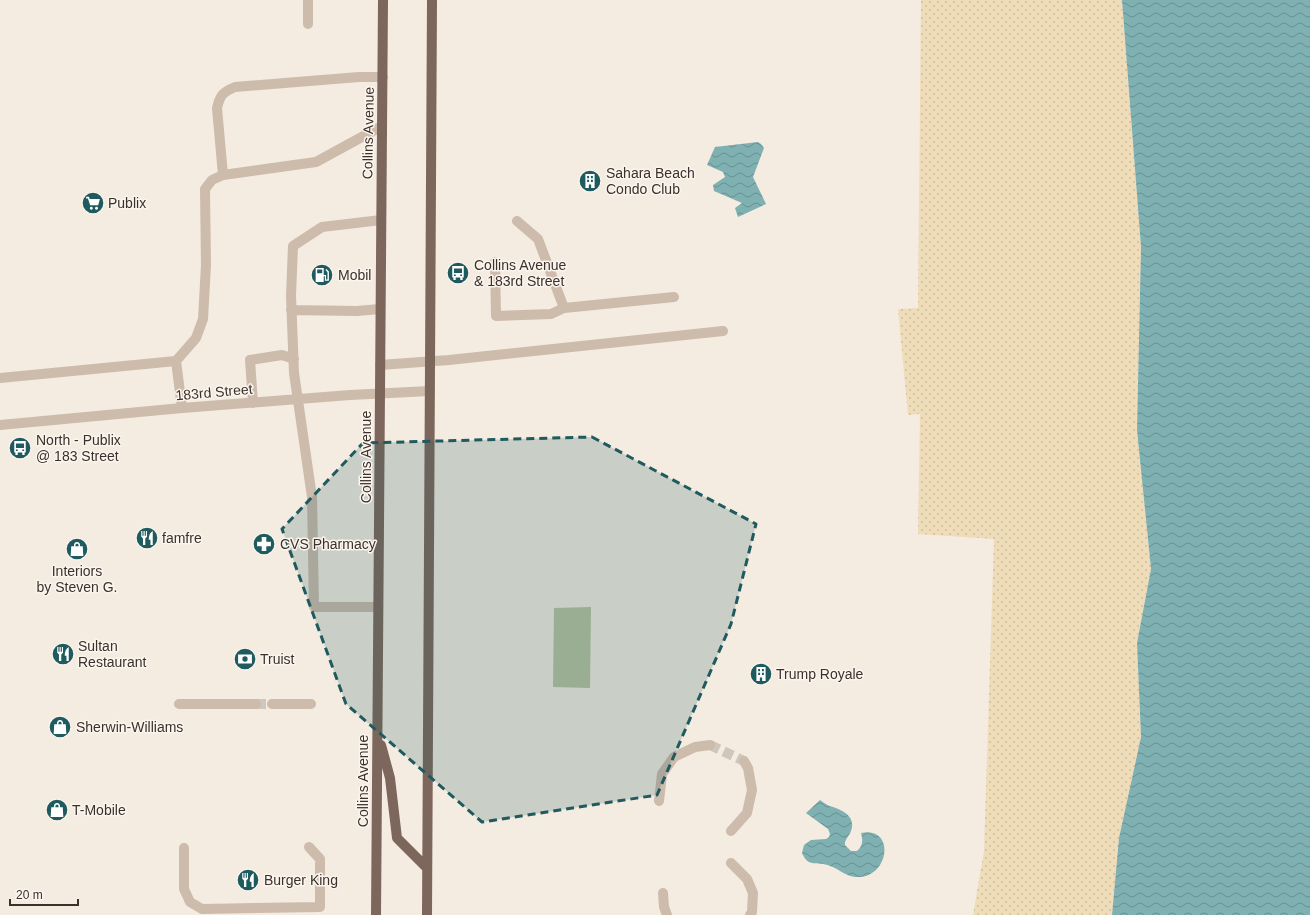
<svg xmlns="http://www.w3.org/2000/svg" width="1310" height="915" viewBox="0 0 1310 915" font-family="Arial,sans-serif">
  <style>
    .sand { fill: url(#sand-dots) }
    .garden { fill: #b8c4a0 }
    .water { fill: url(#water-waves) }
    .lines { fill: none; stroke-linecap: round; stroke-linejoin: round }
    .minor-tunnel { stroke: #cfc6bd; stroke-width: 10; stroke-dasharray: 10 5; stroke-linecap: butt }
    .minor { stroke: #cdbbac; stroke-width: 10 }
    .major { stroke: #7d675c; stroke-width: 10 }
    .marked { fill: #1f5a5e; fill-opacity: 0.2; stroke: #1f5a5e; stroke-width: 3; stroke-dasharray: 8 5; stroke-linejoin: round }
    .labels { text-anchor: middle; stroke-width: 3; stroke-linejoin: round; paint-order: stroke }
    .street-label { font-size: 14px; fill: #3b302b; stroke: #fbf5ee }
    .poi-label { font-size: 14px; fill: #3b302b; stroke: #fbf5ee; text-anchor: start }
  </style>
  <defs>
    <pattern id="sand-dots" width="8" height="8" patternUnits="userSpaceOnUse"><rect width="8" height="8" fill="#efdcb8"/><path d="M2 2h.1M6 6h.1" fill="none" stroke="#cebd9e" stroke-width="1.8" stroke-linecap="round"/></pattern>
    <pattern id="water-waves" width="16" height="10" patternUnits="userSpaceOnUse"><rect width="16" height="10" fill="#7fb0b2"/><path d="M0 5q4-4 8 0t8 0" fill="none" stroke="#699091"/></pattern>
  </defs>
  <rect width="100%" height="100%" fill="#f4ebe1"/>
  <!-- sand -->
  <path class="sand" d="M921,0h201l19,247 -4,183 14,139 -14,74 4,94 -22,101 -7,77h-139l11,-64 10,-312 -76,-5 2,-120 -12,1 -10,-106 20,-1z"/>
  <!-- garden -->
  <path class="garden" d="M591,607l-1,81 -37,-1 1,-79z"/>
  <!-- water -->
  <path class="water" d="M1122,0h188v915h-198l7,-77 22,-101 -4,-94 14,-74 -14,-139 4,-183z
    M758,142l3,2 3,4 -11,29 13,27 -28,13 -3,-9 7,-5 -28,-12 -1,-6 12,-8 -2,-5 -16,-7 8,-18z
    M820,800c4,3 8,6 13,7 11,4 23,10 18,24 -1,4 -5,7 -6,11v3l6,6h6c6,-5 6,-11 4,-18 35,-8 29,47 -6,44 -10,-1 -16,-8 -25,-11 -13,-6 -21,3 -28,-13l2,-8 7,-5 15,-1 3,-2 1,-3 -2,-5 -22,-16z"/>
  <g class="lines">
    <!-- minor-tunnel -->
    <path class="minor-tunnel" d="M256,704h16
      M710,745l34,16"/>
    <!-- minor -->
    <path class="minor" d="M308,0v24
      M223,175l-6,-67c3,-13 6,-16 18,-21l124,-10h24
      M517,221l21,18 26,69 110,-11
      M495,262l1,54 55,-2 13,-6
      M291,310l66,1 23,-2
      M176,361l6,47
      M380,365l69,-5 274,-29
      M0,378l176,-17 20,-23 7,-19 3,-54 -1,-76 7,-9 11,-5 93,-13 66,-36
      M253,403l-3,-43 32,-5 12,4
      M0,425l182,-17 168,-13 80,-4
      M378,607h-64l-2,-110 -18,-124 -3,-77 2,-50 29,-19 59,-7
      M179,704h77
      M272,704h39
      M659,801l3,-27 12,-17 21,-10 15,-2
      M731,831l16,-18 5,-23 -4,-22 -4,-7
      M184,848v41l6,13 12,7 118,-2v-48l-11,-12
      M731,863l16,16 6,14 -1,19 -2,3
      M663,893l1,14 3,8"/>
    <!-- major -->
    <path class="major" d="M381,745l9,33 7,60 30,30
      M376,915l7,-915
      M427,915l5,-915"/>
  </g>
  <!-- marked area -->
  <path class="marked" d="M592,437l164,87 -25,100 -74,171 -175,27 -136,-118 -64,-175 81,-86z"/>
  <!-- icons -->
  <defs>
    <g id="building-disc" transform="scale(1.15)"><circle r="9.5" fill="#1f5a5e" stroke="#fbf5ee"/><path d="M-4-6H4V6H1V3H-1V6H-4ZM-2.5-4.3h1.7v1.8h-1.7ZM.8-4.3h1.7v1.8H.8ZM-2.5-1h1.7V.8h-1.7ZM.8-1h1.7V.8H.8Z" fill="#fff"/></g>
    <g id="supermarket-disc" transform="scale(1.15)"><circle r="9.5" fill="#1f5a5e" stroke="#fbf5ee"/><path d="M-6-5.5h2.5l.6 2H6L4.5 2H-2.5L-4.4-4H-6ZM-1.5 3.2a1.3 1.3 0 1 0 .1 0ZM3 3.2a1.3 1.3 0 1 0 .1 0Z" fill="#fff"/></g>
    <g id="bus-disc" transform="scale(1.15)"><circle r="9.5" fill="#1f5a5e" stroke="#fbf5ee"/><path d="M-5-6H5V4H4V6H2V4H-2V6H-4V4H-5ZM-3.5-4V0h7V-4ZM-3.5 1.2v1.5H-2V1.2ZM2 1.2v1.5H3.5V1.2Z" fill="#fff"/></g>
    <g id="fuel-disc" transform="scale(1.15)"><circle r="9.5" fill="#1f5a5e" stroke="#fbf5ee"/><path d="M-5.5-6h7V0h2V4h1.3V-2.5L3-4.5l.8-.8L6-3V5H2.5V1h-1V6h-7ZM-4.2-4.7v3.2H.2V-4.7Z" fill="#fff"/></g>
    <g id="restaurant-disc" transform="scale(1.15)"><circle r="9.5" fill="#1f5a5e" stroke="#fbf5ee"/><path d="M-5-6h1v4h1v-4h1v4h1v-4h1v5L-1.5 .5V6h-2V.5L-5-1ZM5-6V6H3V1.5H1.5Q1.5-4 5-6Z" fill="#fff"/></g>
    <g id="pharmacy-disc" transform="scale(1.15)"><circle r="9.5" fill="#1f5a5e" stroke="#fbf5ee"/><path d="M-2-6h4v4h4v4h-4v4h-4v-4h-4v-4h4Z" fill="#fff"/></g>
    <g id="shop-disc" transform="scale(1.15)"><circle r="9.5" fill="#1f5a5e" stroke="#fbf5ee"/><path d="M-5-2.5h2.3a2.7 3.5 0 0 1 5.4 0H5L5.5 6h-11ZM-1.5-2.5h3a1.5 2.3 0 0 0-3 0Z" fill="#fff"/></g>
    <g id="bank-disc" transform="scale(1.15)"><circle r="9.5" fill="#1f5a5e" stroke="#fbf5ee"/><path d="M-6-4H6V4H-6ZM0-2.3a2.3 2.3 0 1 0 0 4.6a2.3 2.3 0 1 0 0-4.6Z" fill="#fff"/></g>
  </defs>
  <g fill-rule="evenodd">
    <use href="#building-disc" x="590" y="181"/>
    <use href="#supermarket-disc" x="93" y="203"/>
    <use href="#bus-disc" x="458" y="273"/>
    <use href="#fuel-disc" x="322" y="275"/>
    <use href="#bus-disc" x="20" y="448"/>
    <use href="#restaurant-disc" x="147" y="538"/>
    <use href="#pharmacy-disc" x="264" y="544"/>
    <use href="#shop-disc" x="77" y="549"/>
    <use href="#restaurant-disc" x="63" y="654"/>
    <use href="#bank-disc" x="245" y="659"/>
    <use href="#building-disc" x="761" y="674"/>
    <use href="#shop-disc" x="60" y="727"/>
    <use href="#shop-disc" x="57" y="810"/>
    <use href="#restaurant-disc" x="248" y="880"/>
  </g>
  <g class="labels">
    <!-- street labels -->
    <g class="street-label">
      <text transform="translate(368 133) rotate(-89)" y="5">Collins Avenue</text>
      <text transform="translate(214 392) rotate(-5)" y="5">183rd Street</text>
      <text transform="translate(366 457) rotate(-90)" y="5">Collins Avenue</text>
      <text transform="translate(363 781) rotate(-90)" y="5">Collins Avenue</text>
    </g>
    <!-- poi labels -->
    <g class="poi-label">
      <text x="606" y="178">Sahara Beach<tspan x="606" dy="16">Condo Club</tspan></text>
      <text x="108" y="208">Publix</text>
      <text x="474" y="270">Collins Avenue<tspan x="474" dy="16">&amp; 183rd Street</tspan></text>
      <text x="338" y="280">Mobil</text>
      <text x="36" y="445">North - Publix<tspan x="36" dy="16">@ 183 Street</tspan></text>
      <text x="162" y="543">famfre</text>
      <text x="280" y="549">CVS Pharmacy</text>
      <text x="77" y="576" text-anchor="middle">Interiors<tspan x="77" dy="16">by Steven G.</tspan></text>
      <text x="78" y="651">Sultan<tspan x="78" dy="16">Restaurant</tspan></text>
      <text x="260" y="664">Truist</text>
      <text x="776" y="679">Trump Royale</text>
      <text x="76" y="732">Sherwin-Williams</text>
      <text x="72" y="815">T-Mobile</text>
      <text x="264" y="885">Burger King</text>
    </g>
  </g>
  <!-- scale -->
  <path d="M10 899v6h68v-6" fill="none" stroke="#3b302b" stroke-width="2"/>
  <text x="16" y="899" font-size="12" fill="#3b302b" stroke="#fbf5ee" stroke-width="3" paint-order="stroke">20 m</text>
</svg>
